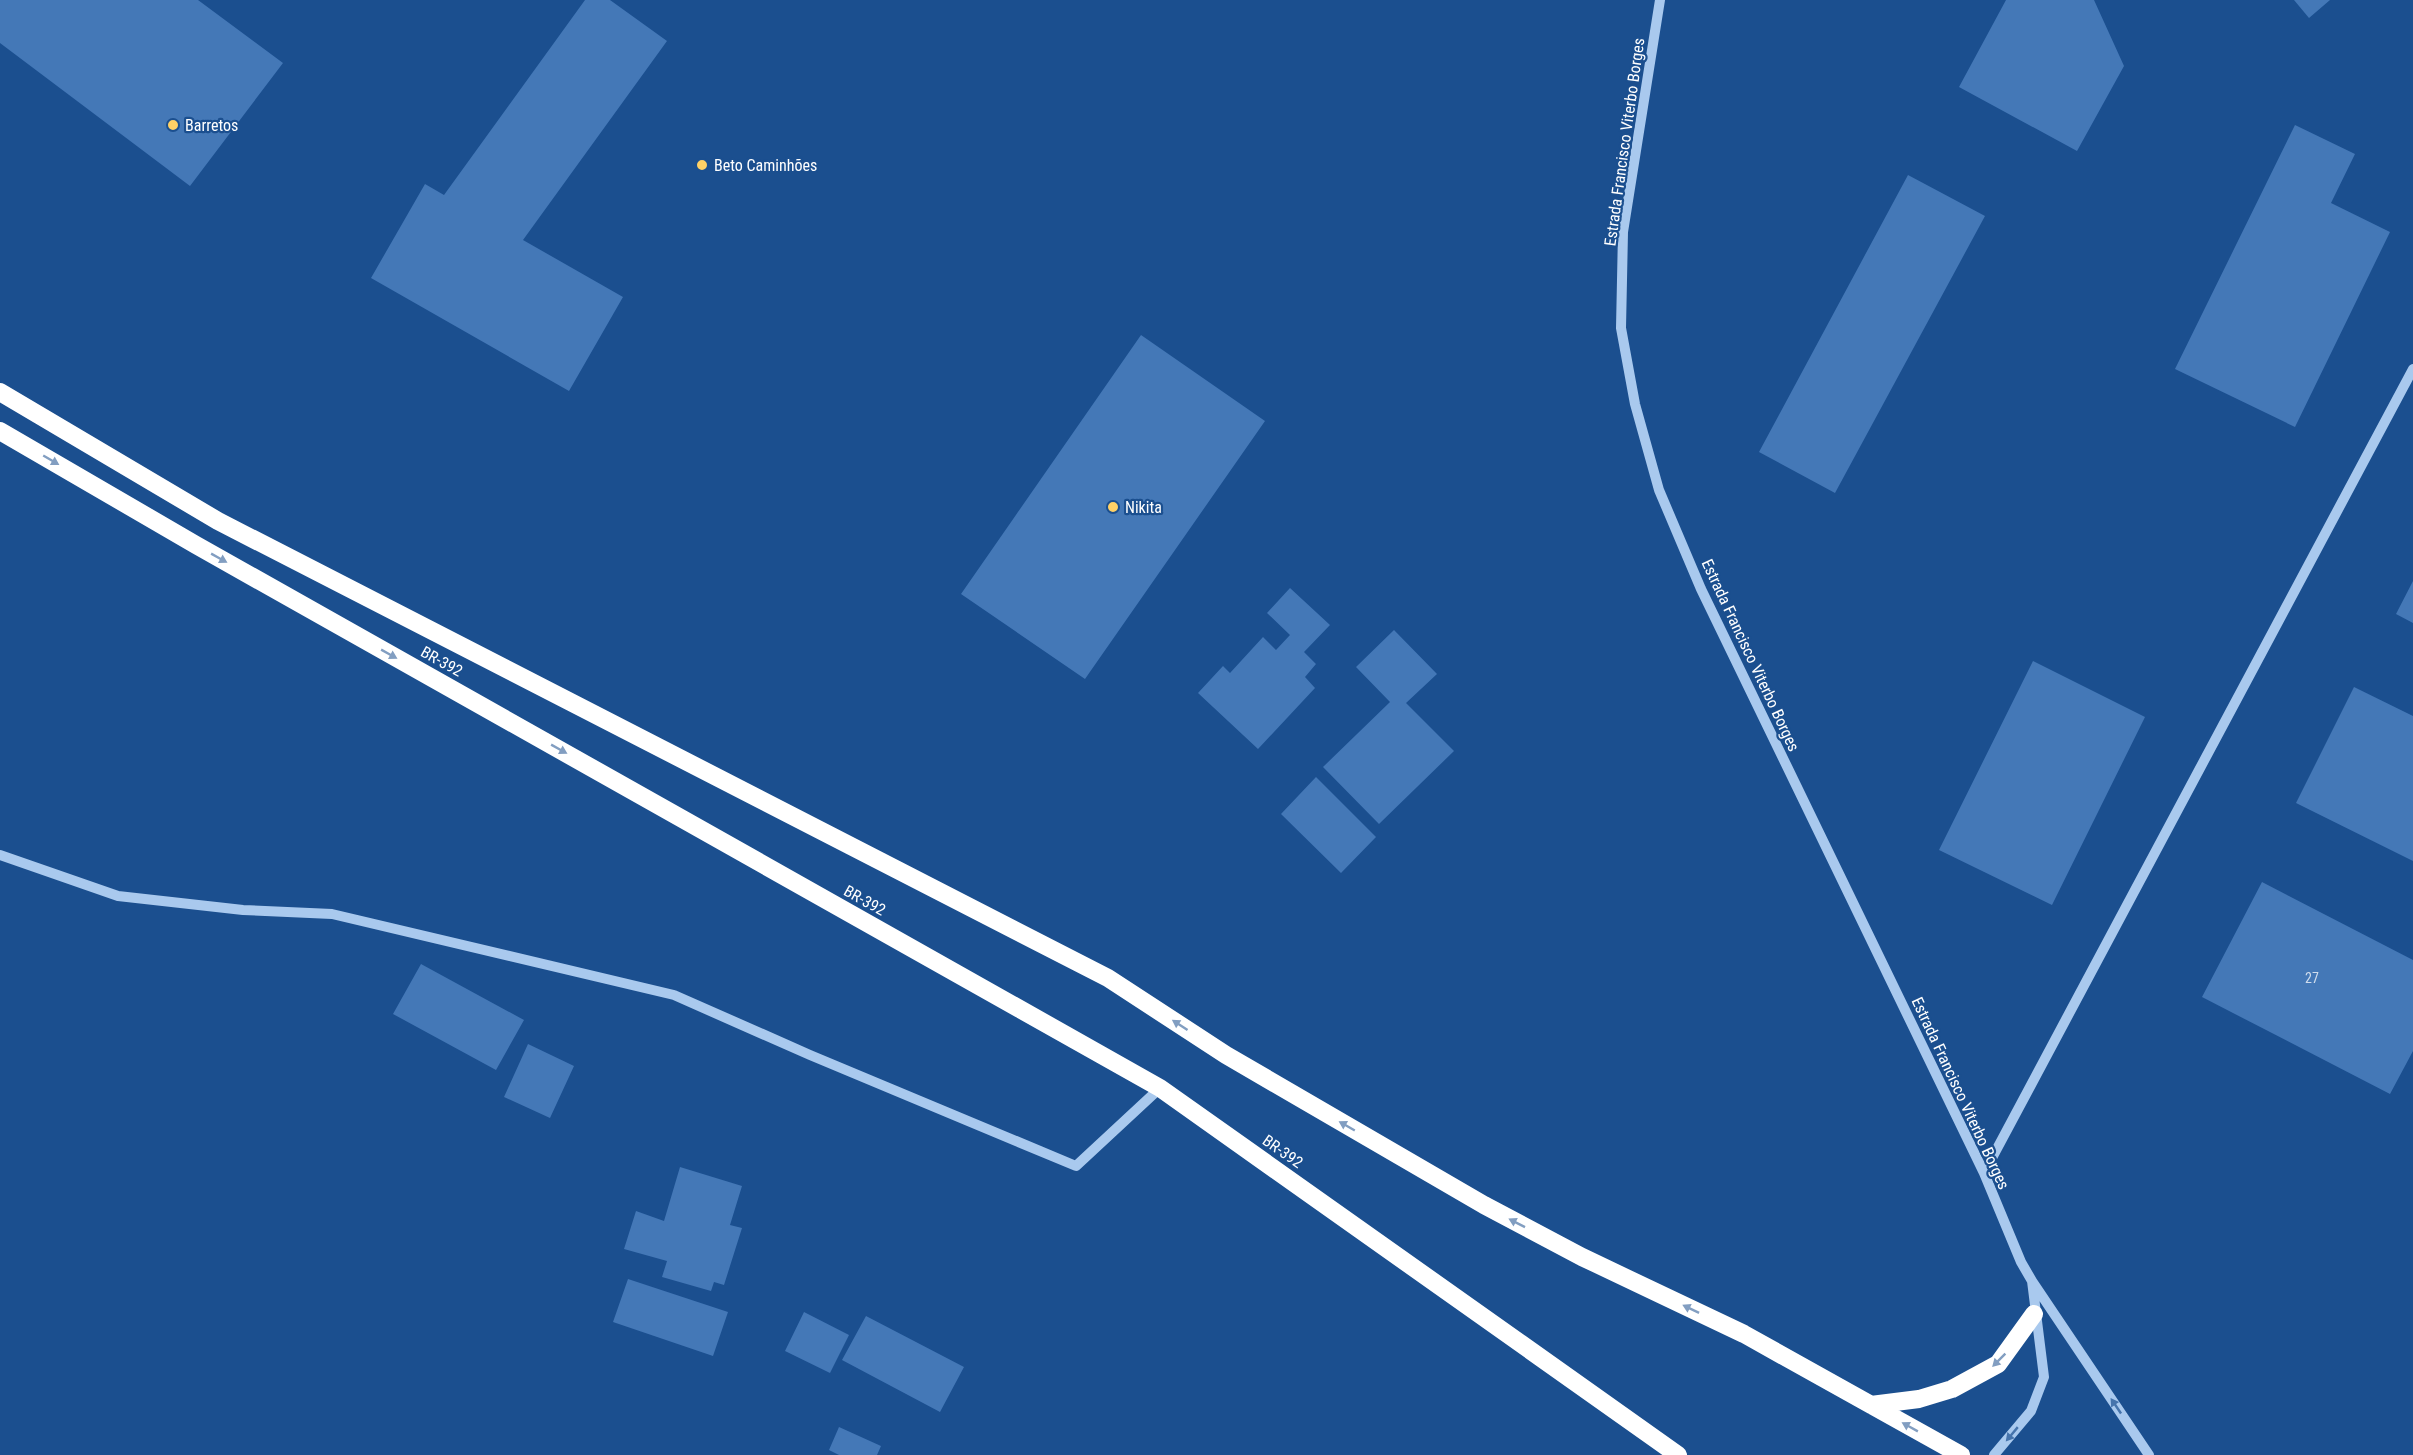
<svg xmlns="http://www.w3.org/2000/svg" width="2413" height="1455" viewBox="0 0 2413 1455" font-family="'Roboto Condensed',sans-serif">
  <style>
    .building { fill: #4478b7 }
    .lines { fill: none; stroke-linecap: round; stroke-linejoin: round }
    .minor { stroke: #a9c9ee; stroke-width: 10 }
    .highway { stroke: #fff; stroke-width: 18 }
    .oneway { fill: #829ec1 }
    .oneway2 { fill: #4674ac }
    .poi-dot { fill: #ffd166; stroke: #1b4f8f; stroke-width: 2 }
    .labels { text-anchor: middle; stroke-width: 4.5; stroke-linejoin: round; paint-order: stroke }
    .number-label { font-size: 14px; fill: #d0dded }
    .poi-label { font-size: 16px; fill: #fff; stroke: #1b4f8f; text-anchor: start }
    .street-label { font-size: 16px; fill: #fff; stroke: #1b4f8f }
  </style>
  <rect width="100%" height="100%" fill="#1b4f8f"/>
  <!-- building -->
  <path class="building" d="M0,0h198l85,63 -93,123 -190,-143z
    M585,0h25l57,41 -144,199 100,57 -54,94 -198,-113 54,-94 19,11z
    M2006,0h88l30,66 -47,85 -118,-64z
    M2294,0h36l-21,18z
    M2295,125l60,29 -24,49 59,29 -95,195 -120,-58z
    M1908,175l77,41 -150,277 -76,-41z
    M1141,335l124,86 -180,258 -124,-85z
    M2413,581v42l-17,-9z
    M1290,588l40,37 -26,27 12,12 -11,13 10,11 -57,61 -60,-56 25,-27 7,7 33,-36 13,13 14,-15 -23,-22z
    M1394,630l43,44 -31,29 48,48 -75,73 -56,-57 67,-65 -34,-35z
    M2033,661l112,56 -93,188 -113,-55z
    M2354,687l59,29v145l-117,-58z
    M1316,777l60,60 -35,36 -60,-59z
    M2262,882l151,78v91l-23,43 -188,-97z
    M421,964l103,56 -28,50 -103,-56z
    M528,1044l46,22 -24,52 -46,-21z
    M680,1167l62,19 -12,39 12,3 -18,57 -10,-3 -3,9 -49,-14 5,-16 -43,-12 12,-38 28,10z
    M628,1279l100,33 -15,44 -100,-34z
    M804,1312l45,23 -19,38 -45,-22z
    M866,1316l98,51 -24,45 -98,-52z
    M839,1427l42,19 -4,9h-38l-10,-5z"/>
  <g class="lines">
    <!-- minor -->
    <path class="minor" d="M1660,0l-37,232 -2,96 14,76 24,86 42,99 283,584 37,89 11,19 117,174
      M0,855l118,41 125,14 89,4 342,81 136,60 266,111 84,-78
      M1984,1173l429,-804
      M1994,1455l37,-44 13,-34 -12,-96"/>
    <!-- highway -->
    <path class="highway" d="M0,392l218,129 890,457 118,77 258,150 98,52 162,77 217,121
      M0,431l196,114 964,543 518,367
      M1871,1405l48,-6 33,-10 46,-25 36,-50"/>
  </g>
  <!-- one-way arrows -->
  <defs><path id="oneway-solid" d="M-6-.8H1V-3.2L6.5 0L1 3.2V.8H-6Z" transform="scale(1.5)"/></defs>
  <g class="oneway">
    <use href="#oneway-solid" transform="translate(51 460) rotate(30)"/>
    <use href="#oneway-solid" transform="translate(219 558) rotate(29)"/>
    <use href="#oneway-solid" transform="translate(389 654) rotate(29)"/>
    <use href="#oneway-solid" transform="translate(559 749) rotate(29)"/>
    <use href="#oneway-solid" transform="translate(1180 1025) rotate(-147)"/>
    <use href="#oneway-solid" transform="translate(1347 1126) rotate(-150)"/>
    <use href="#oneway-solid" transform="translate(1517 1223) rotate(-153)"/>
    <use href="#oneway-solid" transform="translate(1691 1309) rotate(-154)"/>
    <use href="#oneway-solid" transform="translate(1999 1360) rotate(135)"/>
    <use href="#oneway-solid" transform="translate(1910 1427) rotate(-151)"/>
  </g>
  <g class="oneway2">
    <use href="#oneway-solid" transform="translate(2116 1406) rotate(-124)"/>
    <use href="#oneway-solid" transform="translate(2012 1434) rotate(130)"/>
  </g>
  <!-- markers -->
  <g class="poi-dot">
    <circle cx="173" cy="125" r="6"/>
    <circle cx="702" cy="165" r="6"/>
    <circle cx="1113" cy="507" r="6"/>
  </g>
  <g class="labels">
    <!-- number labels -->
    <g class="number-label">
      <text x="2312" y="983">27</text>
    </g>
    <!-- poi labels -->
    <g class="poi-label">
      <text x="185" y="131">Barretos</text>
      <text x="714" y="171">Beto Caminhões</text>
      <text x="1125" y="513">Nikita</text>
    </g>
    <!-- street labels -->
    <g class="street-label">
      <text transform="translate(1624 142) rotate(-82)" y="6">Estrada Francisco Viterbo Borges</text>
      <text transform="translate(1751 655) rotate(65)" y="6">Estrada Francisco Viterbo Borges</text>
      <text transform="translate(442 661) rotate(29)" y="6">BR-392</text>
      <text transform="translate(865 900) rotate(29)" y="6">BR-392</text>
      <text transform="translate(1961 1093) rotate(65)" y="6">Estrada Francisco Viterbo Borges</text>
      <text transform="translate(1283 1151) rotate(35)" y="6">BR-392</text>
    </g>
  </g>
</svg>
